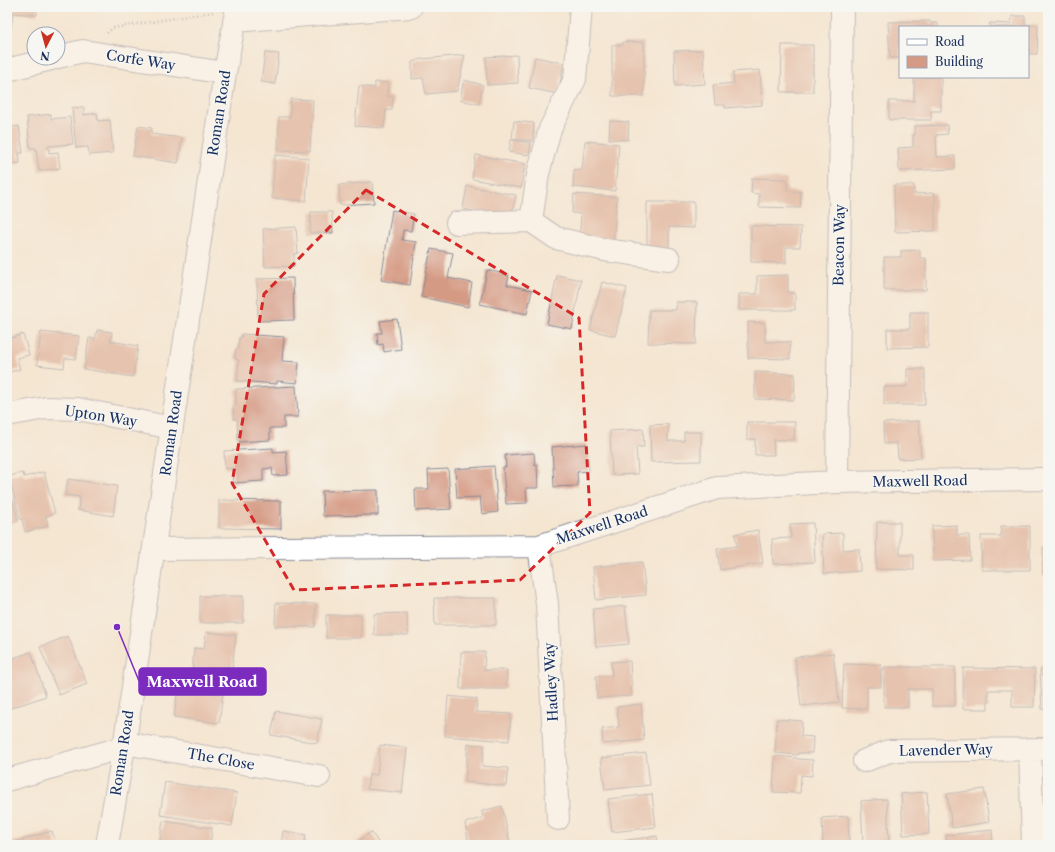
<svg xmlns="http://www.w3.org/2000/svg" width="1055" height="852" viewBox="0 0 1055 852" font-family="'Libre Caslon Text',serif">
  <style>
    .building { fill: #d59a83 }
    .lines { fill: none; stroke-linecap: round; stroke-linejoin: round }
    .minor-casing { stroke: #888a98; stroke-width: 24 }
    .path { stroke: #888a98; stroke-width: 2.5; stroke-dasharray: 1 3; stroke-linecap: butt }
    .minor { stroke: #fff; stroke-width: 22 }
    .marked { fill: none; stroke: #d62828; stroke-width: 3; stroke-dasharray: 8 5; stroke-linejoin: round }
    .labels { text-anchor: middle; stroke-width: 3; stroke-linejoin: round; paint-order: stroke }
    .street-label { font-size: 14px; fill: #1b2f5e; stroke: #f6f6f2 }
    .leader { fill: none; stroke: #7b2cbf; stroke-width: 1.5 }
    .callout-dot { fill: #7b2cbf; stroke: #f6f6f2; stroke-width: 1.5 }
    .callout { fill: #7b2cbf; stroke: #7b2cbf; stroke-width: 1.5 }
    .callout-label { font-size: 15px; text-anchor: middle; font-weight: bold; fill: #fff }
  </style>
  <rect width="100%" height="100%" fill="#f6f6f2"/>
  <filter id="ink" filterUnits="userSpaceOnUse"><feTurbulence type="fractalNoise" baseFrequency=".025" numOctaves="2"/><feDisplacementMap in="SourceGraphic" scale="8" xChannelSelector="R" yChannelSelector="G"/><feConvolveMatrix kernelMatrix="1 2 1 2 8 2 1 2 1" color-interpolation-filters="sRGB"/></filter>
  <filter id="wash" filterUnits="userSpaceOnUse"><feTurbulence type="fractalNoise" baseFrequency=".012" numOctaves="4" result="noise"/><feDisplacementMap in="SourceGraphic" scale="16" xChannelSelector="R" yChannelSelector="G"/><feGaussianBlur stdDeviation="0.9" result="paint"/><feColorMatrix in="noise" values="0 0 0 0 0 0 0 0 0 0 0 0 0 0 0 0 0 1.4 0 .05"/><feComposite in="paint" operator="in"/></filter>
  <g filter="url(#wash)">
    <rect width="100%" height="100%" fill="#f4e6d1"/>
    <g id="blocks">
      <!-- building -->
      <path class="building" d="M7,7h30v8l-24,-2 -2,16 -4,-1z
        M1012,16h13v9h13l-1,29h-9v-27h-38v-4l21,1z
        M930,21v2h8v4h-38v31h-10l-2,-36z
        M623,42h21v54h-32v-51h11z
        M782,45h31v47h-32z
        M703,50l2,34 -30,2 -1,-35z
        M265,53l14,1 -4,30 -14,-2z
        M465,55l-8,36 -31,3 -3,-16 -11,1v-17l10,-3z
        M517,55l1,28 -31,2 -1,-28z
        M535,57l29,6 -6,31 -29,-6z
        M760,70l2,35 -37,3v-3h-10l-2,-20 21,-2 -1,-11z
        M914,77h27v34h-10v9h-42v-19h25z
        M464,80l19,5 -4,19 -19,-4z
        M375,82l13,1 -1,13 6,1 -1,13h-6l-2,18 -29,-2 4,-40 16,2z
        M291,99l22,1 -3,51 -32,-1 1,-33h11z
        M84,107v8l13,-2 1,8 12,-1 3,33 -24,2 -1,-8 -12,1 -4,-40z
        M51,114v5l19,-2 3,27 -25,2 1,7 9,-1 2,16 -21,3 -3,-23h-6l-3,-31z
        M514,121l20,2 -1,18 -21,-2z
        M610,121l19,1 -1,18 -19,-1z
        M947,125l1,9 -12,1 1,22 18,-1v13l-56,2 -1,-23 15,-1v-12h2v-9z
        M19,126l4,27h-4l1,10 -13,2v-37z
        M138,126l14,2 -1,6 31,4 -4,25 -45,-7z
        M511,140l20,3 -2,12 -20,-3z
        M585,141l34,3 -4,47 -42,-4 1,-17h8z
        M275,155l34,3 -3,43 -34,-3z
        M476,155l49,9 -4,24 -49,-9z
        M752,178l35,1v12l14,1 -1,16 -41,-1v-13l-8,-1z
        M372,182l2,21 -34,2 -1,-20z
        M894,185h20v9l21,-1v38l-40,1z
        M467,186l49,9 -5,23 -48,-9z
        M574,194l43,3 -4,47 -34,-2 2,-28 -9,-1z
        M647,202h47v26l-25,-1v26h-22z
        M392,210l22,4 -3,17 -8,-1 -1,10 14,2 -6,43 -29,-5z
        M311,212h21l1,21h-23z
        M751,226l50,1 -1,20h-14v16l-35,-1z
        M296,227l2,26 -4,1v12l-29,1 -2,-38z
        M431,249l22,4 -5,25 24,5 -4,24 -47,-10z
        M920,250v8h6v32h-42v-33h17v-6z
        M487,270l22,5 -2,10 25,5 -5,24 -47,-10z
        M557,275l24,5 -9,49 -25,-5z
        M788,275v18h7v17h-56v-16h18v-18z
        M293,278l1,42 -36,1 -1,-42z
        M602,282l25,6 -12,48 -25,-6z
        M676,302h21l-1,42 -48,-1 1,-33h27z
        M910,312h18v35l-41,1v-19h23z
        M397,319l4,30 -17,3 -1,-8 -5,1 -1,-12h5l-2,-12z
        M748,322l17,1v19h25v17l-42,-1z
        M9,326l3,12 11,-4 6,21 -12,3 3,11 -13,4v-46z
        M97,330l15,2 -1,9 27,5 -5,31 -49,-8 5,-31 6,1z
        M41,332l38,4 -3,23 -11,-1 -1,10 -27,-3z
        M242,334l42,3 -2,24 17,1 -2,21 -20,-2v3l-40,-3 2,-21 -4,-1 1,-10h2l1,-11h2z
        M907,369h18v36h-41v-18h23z
        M755,372l40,2 -1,26 -39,-1z
        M296,386l2,31h-14v11h-14v12l-32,2 -1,-23h-3l-1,-13h3v-17z
        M919,421l2,37 -23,1 -1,-16 -13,1 -1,-21z
        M747,422h48l-1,18h-21l1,15h-19v-16h-8z
        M668,424v17h16v-9h17v29l-50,1 -1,-37z
        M643,429l1,18h-8l2,27 -26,1 -2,-44z
        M587,444l2,27 -12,1 1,14 -24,1 -2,-40z
        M273,448v4l13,-1 2,24 -15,1 -1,-8 -9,1v12l-30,2 -1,-15 -7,1 -1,-18z
        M534,453l1,12 2,-1 1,24h-12l1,15 -21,1 -3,-37h3l-1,-12z
        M494,466l4,46 -16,2 -2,-17 -23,1 -2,-29z
        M448,469l3,40 -35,2 -1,-22h14l-1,-19z
        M44,472l11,41 -9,3 2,10 -23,6 -3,-13h-2l-11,-43 14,-3 1,4z
        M68,479l49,7 -4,30 -35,-6 2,-13 -15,-2z
        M378,490v25l-55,1 -1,-25z
        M219,500l62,1v28l-62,-1z
        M13,501l5,20 -11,3v-22z
        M877,522h23v33h14v15l-38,-1z
        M813,523l2,39 -42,2 -1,-25 19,-1 -1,-14z
        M957,525v10h12l1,25 -37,1 -1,-35z
        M1001,526h29v44h-48l-1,-34h20z
        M758,530l5,33 -43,7 -3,-21 20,-3 -2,-12z
        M843,533v17l16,-1 1,22 -36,3 -2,-40z
        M1043,547h5v28h-5z
        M642,562l4,33 -50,5 -3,-33z
        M200,596h43v27h-43z
        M434,598h62v27h-61z
        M276,603l40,1 -1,23 -40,-1z
        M625,606l4,38 -33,3 -3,-38z
        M407,613l1,22h-34v-21z
        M326,615h35v23h-35z
        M206,632l30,3 -5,42 -39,-4 2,-25 10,1z
        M68,636l19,48 -28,11 -19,-48z
        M31,652l15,44 -35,12 -4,-12v-36z
        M461,652h24l-1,18h23l-1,19h-46z
        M833,653l6,49 -38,4 -6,-49z
        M630,661l2,35 -35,2 -1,-22h16l-1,-14z
        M844,664l37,1v22h-14v22l-25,-1z
        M884,667h71v39h-23v-17h-24v18h-24z
        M963,668l72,1 -1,38h-22v-17h-24v19h-25z
        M1040,669h8v40h-6z
        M178,688l45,6 -4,29 -45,-6z
        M448,696l29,3 -1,13 35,2 -2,27 -64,-5z
        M641,704l3,36 -41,4 -1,-15 17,-2 -2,-20z
        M276,711l46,8 -5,24 -46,-8z
        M777,719l25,2 -1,15 12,1 -1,16h-14v2l-23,-2z
        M468,744l16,1 -2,21 26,2 -2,18 -41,-4z
        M380,745l27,3 -5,45 -35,-4 2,-15 8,1z
        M646,753l4,32 -45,5 -4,-32z
        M775,756l22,2v1l16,1 -1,16 -11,-1 -1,18 -27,-1z
        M165,782l72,11 -5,33 -72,-11z
        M984,789l5,33 -37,6 -5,-34z
        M927,792l2,42 -26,1 -2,-41z
        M652,794l4,33 -44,5 -4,-33z
        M887,799l2,42 -26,1 -2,-41z
        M502,806l8,37 -10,2h-31l-4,-22 18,-5 -1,-7z
        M848,816l1,29h-26l-1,-27z
        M163,821l49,7 -2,17h-51z
        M992,830l1,15h-46l-1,-10z
        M52,831l4,14h-48l-1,-1z
        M283,831l23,4 -2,10h-23z
        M371,832l9,13h-27z
        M657,836l1,9h-45v-3z"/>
    </g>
  </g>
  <g filter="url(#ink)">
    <use href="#blocks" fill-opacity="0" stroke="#888a98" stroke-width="1"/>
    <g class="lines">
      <!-- minor casing -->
      <g class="minor-casing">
        <path id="minor" d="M234,21l177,-14
          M58,57l25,-6 142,22
          M7,70l48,-12
          M531,221l25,17 49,12 64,9
          M457,223l74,-2 7,-47 12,-45 25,-50 6,-72
          M7,415l39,-7 32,1 94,19
          M837,482l5,-475
          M539,546l8,58 11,215
          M154,549l385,-3 178,-58 120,-6 211,-3
          M124,743l195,33
          M1030,749l3,96
          M864,761l25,-10 159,-2
          M7,780l117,-33
          M107,845l17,-98 101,-674 12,-66"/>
      </g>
      <!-- path -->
      <path class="path" d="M107,33l6,-5 100,-16"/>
      <!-- minor -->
      <use href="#minor" class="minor"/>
    </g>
  </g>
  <!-- marked area -->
  <path d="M0 0H1055V852H0ZM366,190l213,128 11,195 -70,67 -226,10 -62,-107 32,-189z" fill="#f4e6d1" fill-opacity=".55" fill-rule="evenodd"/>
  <path class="marked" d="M366,190l213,128 11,195 -70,67 -226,10 -62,-107 32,-189z"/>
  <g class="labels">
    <!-- street labels -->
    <g class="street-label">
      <text transform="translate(141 60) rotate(9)" y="5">Corfe Way</text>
      <text transform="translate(219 113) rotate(-81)" y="5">Roman Road</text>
      <text transform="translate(839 245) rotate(-89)" y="5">Beacon Way</text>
      <text transform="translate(101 416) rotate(9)" y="5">Upton Way</text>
      <text transform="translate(171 433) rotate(-82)" y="5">Roman Road</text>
      <text transform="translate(920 481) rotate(-1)" y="5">Maxwell Road</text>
      <text transform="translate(602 525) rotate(-18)" y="5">Maxwell Road</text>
      <text transform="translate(551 682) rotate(-93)" y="5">Hadley Way</text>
      <text transform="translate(946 750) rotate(-1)" y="5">Lavender Way</text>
      <text transform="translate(122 753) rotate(-81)" y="5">Roman Road</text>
      <text transform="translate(221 759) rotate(10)" y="5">The Close</text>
    </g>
  </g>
  <!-- callouts -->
  <path class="leader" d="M117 627L139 681"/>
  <circle class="callout-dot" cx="117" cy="627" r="4"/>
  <rect class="callout" x="139" y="668" width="127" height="27" rx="4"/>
  <g class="callout-label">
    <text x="202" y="687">Maxwell Road</text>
  </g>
  <!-- margin -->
  <rect width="1055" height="852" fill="none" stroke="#f6f6f2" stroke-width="24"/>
  <!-- legend -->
  <rect x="899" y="26" width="130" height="52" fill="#f6f6f2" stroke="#9ea6b7"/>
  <rect x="907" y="39" width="20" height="6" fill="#ffffff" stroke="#9ea6b7"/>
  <text x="935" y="46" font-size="12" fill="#1b2f5e">Road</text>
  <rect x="907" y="56" width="20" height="12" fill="#d59a83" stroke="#9ea6b7"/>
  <text x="935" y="66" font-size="12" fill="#1b2f5e">Building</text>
  <!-- north arrow -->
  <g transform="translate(46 46) rotate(186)"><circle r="19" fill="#f6f6f2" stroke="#9ea6b7"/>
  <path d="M0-3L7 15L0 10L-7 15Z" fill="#c8321e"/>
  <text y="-6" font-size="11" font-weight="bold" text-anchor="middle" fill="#1b2f5e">N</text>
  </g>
</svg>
